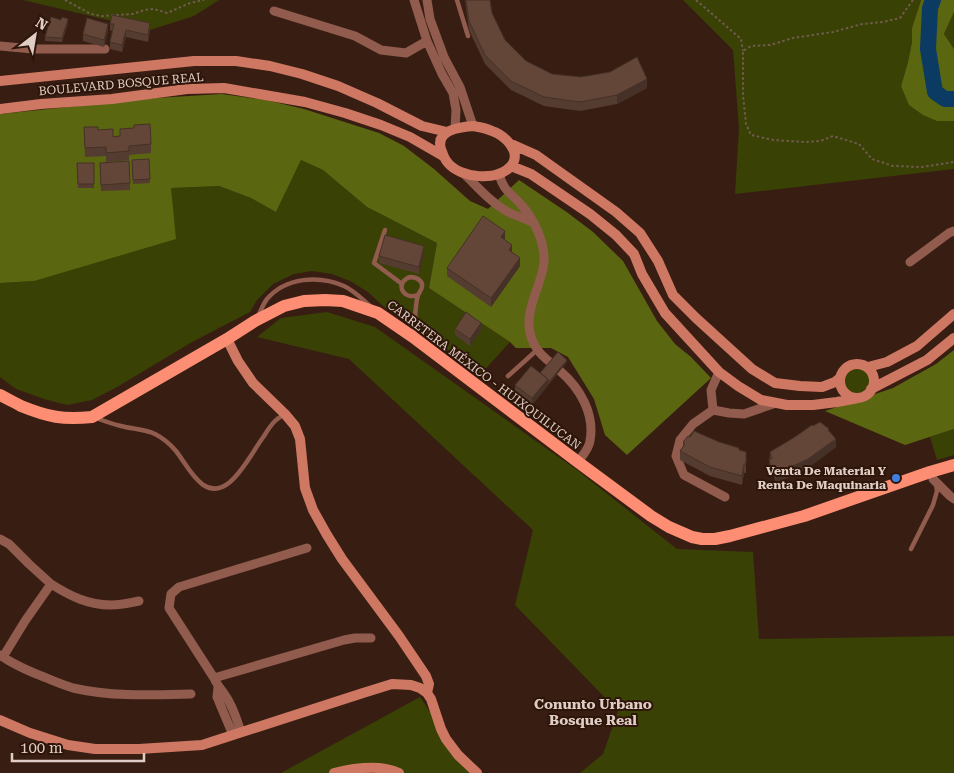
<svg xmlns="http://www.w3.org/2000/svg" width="954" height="773" viewBox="0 0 954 773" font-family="'Roboto Serif',serif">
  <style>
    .green { fill: #394105 }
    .forest { fill: #5b6611 }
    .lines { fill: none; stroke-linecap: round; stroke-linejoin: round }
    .river { stroke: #0b3b62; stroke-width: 16 }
    .path { stroke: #715a4f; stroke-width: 2; stroke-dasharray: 2.5 2.5; stroke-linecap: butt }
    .lane { stroke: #915b4e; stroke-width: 4.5 }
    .street { stroke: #915b4e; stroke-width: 9 }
    .secondary { stroke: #ce7863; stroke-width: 10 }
    .primary { stroke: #fd8e73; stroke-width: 12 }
    .wall { fill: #553c30 }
    .shaded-wall { fill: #453127 }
    .building { fill: #634638; stroke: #453127 }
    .shop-dot { fill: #3f7fe0; stroke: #2e1509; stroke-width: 2 }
    .labels { text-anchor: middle; stroke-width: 4; stroke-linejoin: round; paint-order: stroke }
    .street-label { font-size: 12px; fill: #e0cec6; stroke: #2e1509 }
    .poi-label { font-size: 12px; font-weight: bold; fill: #e0cec6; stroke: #2e1509; text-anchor: end }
    .neighbourhood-label { font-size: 14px; font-weight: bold; fill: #e0cec6; stroke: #2e1509 }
  </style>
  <rect width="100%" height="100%" fill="#381e12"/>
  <!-- green -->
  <path class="green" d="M23,0h196l-25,16 -44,14z
    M683,0h238l-9,28v14l-4,20 -7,24 36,35h17v48l-219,25 4,-66 -6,-78z
    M954,12v37l-10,-15z
    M301,160l22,10 44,37 70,36 -8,45 81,54 -32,35 -61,-47 -34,-24 -15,-14 -18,-11 -18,-7 -20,-3 -18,3 -21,10 -16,16 -7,12 -58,30 -75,45 -25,13 -25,5 -23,-6 -28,-10 -16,-12v-94l34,-2 137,-93 48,-2 32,12 25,14z
    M327,312l48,15 202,143 100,79 76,3 6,87 195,-3v137h-374l23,-19 15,-43 -103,-106 18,-75 -184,-171 -92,-22 24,-19z
    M844 381a13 13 0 1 1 26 0a13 13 0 1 1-26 0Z
    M954,429v26l-17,5 -7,-23z
    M420,697l50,76h-189z"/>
  <!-- forest -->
  <path class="forest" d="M921,0h33v12l-10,22 10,15v72h-17l-14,-6 -14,-10 -8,-19 7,-24 4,-20v-14z
    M222,94l44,6 38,9 75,24 25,13 30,23 36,32 18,8 31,-29 49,33 25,19 30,29 34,60 18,23 16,13 20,21 -84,77 -22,-20 -11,-36 -26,-42 -17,-9h-35l-6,-6 -81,-54 8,-45 -70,-36 -44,-37 -22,-10 -25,52 -25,-14 -32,-12 -48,2 5,51 -142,42 -34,2v-169l156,-16z
    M954,350v79l-49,16 -80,-34 68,-23 43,-24z"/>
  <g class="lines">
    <!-- river -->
    <path class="river" d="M933,0l-3,8 -2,41 7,43 10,7h9"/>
    <!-- path -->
    <path class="path" d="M65,0l26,14 11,2 31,-2 11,-4 10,-1 13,4 23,-10 14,-3
      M696,0l45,39 2,12
      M913,0l-13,18 -17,4 -21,2 -29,8 -40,6 -23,7 -19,1 -8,5v44l3,29 5,11 22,5 32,2 15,-1 13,-5 26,8 13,15 21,7 29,1 32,-5"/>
    <!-- lane -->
    <path class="lane" d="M457,0l11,36
      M385,230l-11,33 28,21
      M258,316c3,-5 5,-12 9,-17 19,-22 52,-24 77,-13 9,4 17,12 25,19
      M414,334c1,-10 1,-30 4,-39 2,-4 5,-6 4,-11 -2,-6 -11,-9 -16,-5 -10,7 -2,21 12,16
      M508,376l29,-26
      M96,418c8,3 17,6 25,8 11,3 23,3 34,8 8,4 15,10 21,17 12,15 28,53 54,31 14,-12 23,-31 34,-46 3,-5 7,-11 11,-15 3,-3 7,-5 10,-7
      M911,549l22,-44 4,-14 -1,-7"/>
    <!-- street -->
    <path class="street" d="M414,0l13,41 15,33 11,19 3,17 -1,19
      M427,0l3,19 14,38 16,30 13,39
      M274,11l81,25 26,14 25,3 21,-12
      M0,46l33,3h72
      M463,173c15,14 28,30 45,39 9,4 18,7 26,11
      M499,173c4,19 13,20 24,34 11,13 20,32 21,49 1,11 -3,20 -6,30 -8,21 -15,43 -1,63 3,5 9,10 14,14
      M910,262l39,-29 5,-2
      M560,371c20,17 35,43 30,70 -1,8 -8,15 -12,21
      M713,410l-2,-20 8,-18
      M933,479l17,17 4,3
      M725,497l-41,-22 -8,-19 4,-16 13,-16 20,-14 16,3 15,1 32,-11
      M0,539l9,5 20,20 22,20
      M0,655c10,7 22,13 34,18 13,5 25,11 39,15 39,9 79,7 118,6
      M3,657l22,-36 26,-37c19,12 37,21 60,21 9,0 19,-2 28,-4
      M214,678l130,-38 11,-2h16
      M218,687l-1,10 16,38
      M241,732c-4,-12 -8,-26 -16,-37 -4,-6 -8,-10 -11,-17l-45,-70 2,-14 8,-7 128,-39"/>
    <!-- secondary -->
    <path class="secondary" d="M0,81l194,-20h42l34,5 32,8 36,12 39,17 45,23 25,6
      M0,109l41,-5 71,-5 75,-10 37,-1 81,14 40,11 36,12 29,12 33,19
      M473,126c6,1 13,2 19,5 12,4 31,21 19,35 -13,16 -51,12 -63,-3 -4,-4 -5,-9 -7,-14 -6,-19 19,-22 32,-23z
      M509,143l27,12 80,57 24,21 18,28 15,34 23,23 56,51 23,14 25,3 22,1 13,-5 5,-4
      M511,166l20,8 59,40 26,21 18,19 8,20 23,39 54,59 19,14 23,14 26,5h26l24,-3 21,-4
      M227,339l11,22 15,22 32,31 10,12 5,13 5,49 8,22 14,25 15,24 57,77 27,40 3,8 -2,9
      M840 381a17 17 0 1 1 34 0a17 17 0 1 1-34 0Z
      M868,367l19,-5 30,-16 37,-32
      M871,389l56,-29 27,-22
      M0,720l30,13 38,12 27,4h44l63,-4 161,-52 29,-9 19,1 9,3 7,5 4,6 10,30 5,10 12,16 19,18
      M334,773c20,-5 46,-9 65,0"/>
    <!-- primary -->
    <path class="primary" d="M0,395c7,4 14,7 21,11 27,11 42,14 71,11l135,-78 28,-18 29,-15 20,-5 21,-1 18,1 35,12 35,24 165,125 73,54 18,11 23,10 10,2h13l15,-3 74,-20 126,-44 24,-7"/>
  </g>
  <!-- wall -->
  <path class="wall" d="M465,0h25l2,13 13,27 21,21 26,13 95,14 -30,16 -37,7 -36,-5 -33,-16 -26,-26 -16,-34z
    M68,23l-6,19 -17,-1v-4z
    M110,24l40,6 -2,12 -22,-5 -4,15 -12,-3v-7l2,-11 -2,-1z
    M108,30l-4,17 -21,-6v-7z
    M84,127l14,3 15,7 7,-1 31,8v9l-22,2v5l-23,2v-6l-21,1z
    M149,159l1,24 -17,1 -1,-24z
    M77,163h17v25h-16z
    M100,163l30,20v7l-29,1z
    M512,252l8,14 -29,41 -44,-31v-8z
    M424,253l-5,21 -40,-11v-7z
    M455,329l26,1 -11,16 -15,-11z
    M567,362l-35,43 -17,-13v-7l25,-12z
    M813,426l16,5 7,16 -28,21 -32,15 -2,-8h-3l-2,-7 1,-16z
    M690,437l49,13 7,11v12h-2l-2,12 -32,-9 -30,-16v-9l3,-4v-5z"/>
  <!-- shaded-wall -->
  <path class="shaded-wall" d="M68,19v4l-6,19v-4z
    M150,23v7l-2,12v-7z
    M108,24v6l-4,17v-7z
    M126,30v7l-4,15v-7z
    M647,79v9l-30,16v-9z
    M505,231v9l-4,-3z
    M512,245v8l-3,-3z
    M424,246v7l-5,21v-7z
    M520,258v8l-29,41v-9z
    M481,323v7l-11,16v-7z
    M567,360v2l-35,43v-7l16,-19z
    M836,439v8l-28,21 -32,15v-9z
    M744,464v9l-2,12v-9z
    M774,466v9h-3v-8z"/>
  <!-- building -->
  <path class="building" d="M466,0h24l2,13 13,27 21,21 26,13 29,3 29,-5 27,-15 10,22 -30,16 -37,7 -36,-5 -33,-16 -26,-26 -16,-34z
    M112,15l38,8 -2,12 -22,-5 -4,15 -12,-3 4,-18h-4z
    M51,17l10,3 1,-3 6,2 -6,19 -17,-1z
    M87,18l21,6 -4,16 -21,-6z
    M150,124l1,20 -22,2v5l-23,2v-6l-21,1 -1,-21h14v3l15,-1v8l7,-1v-7l14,-1v-3z
    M149,159l1,20 -17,1 -1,-20z
    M129,161l1,22 -29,2 -1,-22z
    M77,163h17v21h-16z
    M483,216l22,15 -4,6 11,8 -3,5 11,8 -29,40 -44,-30z
    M385,235l39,11 -5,21 -40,-11z
    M466,312l15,11 -11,16 -15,-10z
    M558,352l9,8 -19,23v-4l-8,-6z
    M531,366l17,13 -16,19 -17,-13z
    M820,422l9,7 -1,1 8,9 -28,20 -32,15 -2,-8 -3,1 -2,-8h3l-2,-7 25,-15 17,-12 1,1z
    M694,431l25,11 20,6v2l7,2v12h-2l-2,12 -32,-9 -30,-16 5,-7 -2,-2 5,-6 2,1z"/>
  <!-- markers -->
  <circle class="shop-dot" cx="896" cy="478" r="5"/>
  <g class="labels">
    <!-- street labels -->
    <g class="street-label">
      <text transform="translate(121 84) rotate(-5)" y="4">BOULEVARD BOSQUE REAL</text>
      <text transform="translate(484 375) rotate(37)" y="4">CARRETERA MÉXICO - HUIXQUILUCAN</text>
    </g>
    <!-- poi labels -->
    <g class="poi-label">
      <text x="886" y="475">Venta De Material Y<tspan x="886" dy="14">Renta De Maquinaria</tspan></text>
    </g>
    <!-- neighbourhood labels -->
    <g class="neighbourhood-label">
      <text x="593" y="709">Conunto Urbano<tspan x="593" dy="16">Bosque Real</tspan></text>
    </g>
  </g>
  <!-- north arrow -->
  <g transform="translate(35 35) rotate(31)" stroke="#2e1509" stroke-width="4" paint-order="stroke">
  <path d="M0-4L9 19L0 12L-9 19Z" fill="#e0cec6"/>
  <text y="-8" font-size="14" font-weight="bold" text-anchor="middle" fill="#e0cec6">N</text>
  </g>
  <!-- scale -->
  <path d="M12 753v8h132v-8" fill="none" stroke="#e0cec6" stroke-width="2.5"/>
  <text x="20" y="753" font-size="15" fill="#e0cec6" stroke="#2e1509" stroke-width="4" paint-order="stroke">100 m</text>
</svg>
